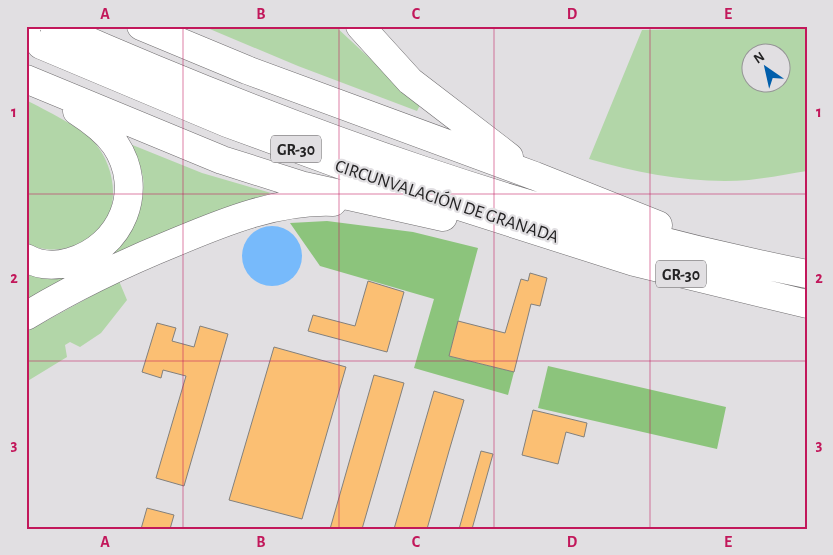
<svg xmlns="http://www.w3.org/2000/svg" width="833" height="555" viewBox="0 0 833 555" font-family="'Alegreya Sans',sans-serif">
  <style>
    .green { fill: #b2d6a8; fill-rule: evenodd }
    .forest { fill: #8cc47c }
    .water { fill: #77bafb }
    .building { fill: #fbbf73; stroke: #82807d }
    .lines { fill: none; stroke-linecap: round; stroke-linejoin: round }
    .highway-casing { stroke: #706e70; stroke-width: 29 }
    .highway { stroke: #fff; stroke-width: 28 }
    .grid { fill: none; stroke: #c2185b; stroke-width: 1; stroke-opacity: 0.55 }
    .labels { text-anchor: middle; stroke-width: 4.5; stroke-linejoin: round; paint-order: stroke }
    .shield { fill: #e1dfe2; stroke: #5d5b5d; stroke-width: 1 }
    .shield-label { font-size: 16px; font-weight: bold; fill: #242324 }
    .street-label { font-size: 18px; fill: #242324; stroke: #e1dfe2 }
    .neatline { fill: none; stroke: #c2185b; stroke-width: 2 }
    .grid-label { font-size: 16px; text-anchor: middle; font-weight: bold; fill: #c2185b }
  </style>
  <rect width="100%" height="100%" fill="#e1dfe2"/>
  <!-- green -->
  <path class="green" d="M335,26l85,79 -3,6 -119,-45 -93,-39z
    M807,27v144c-19,3 -39,7 -58,9 -54,4 -108,-6 -160,-21l53,-129zM780,52v30h-30v-30z
    M26,100c19,10 55,27 68,42 17,19 25,51 14,75 -13,29 -55,41 -82,26z
    M130,144l72,29 69,20 -88,31 -76,35c20,-23 40,-49 36,-82 -2,-11 -9,-23 -13,-33z
    M26,272l49,2 -49,27z
    M119,281l8,19 -26,33 -21,14 -10,-5 -5,3 2,12 -41,25v-50z"/>
  <!-- forest -->
  <path class="forest" d="M327,221l86,11 65,16 -29,108 65,16 -6,23 -94,-27 20,-69 -114,-33 -30,-43z
    M548,366l178,41 -9,42 -179,-41z"/>
  <!-- water -->
  <path class="water" d="M242 256a30 30 0 1 1 60 0a30 30 0 1 1-60 0Z"/>
  <!-- building -->
  <path class="building" d="M530,273l17,5 -7,28 -9,-2 -17,68 -65,-16 9,-35 47,12 16,-54 7,2z
    M368,281l36,11 -17,60 -79,-21 5,-16 42,11z
    M157,323l19,5 -4,13 22,6 6,-21 28,8 -44,152 -28,-8 30,-102 -23,-6 -2,8 -19,-6z
    M274,347l72,20 -44,152 -73,-19z
    M374,375l30,8 -22,77 -20,69h-32z
    M434,391l30,9 -15,51 -22,78h-33z
    M533,410l54,13 -3,14 -18,-5 -8,32 -36,-9z
    M481,451l12,3 -21,75h-13z
    M147,508l27,7 -4,14h-29z"/>
  <g class="lines">
    <!-- highway casing -->
    <g class="highway-casing">
      <path id="highway" d="M54,26c243,107 492,196 753,248
        M141,26l106,44 288,106 123,49
        M360,26l50,55 99,76
        M26,28l1,-2
        M41,45l186,78 188,69 219,70 173,42
        M26,79l196,81 82,26 139,31
        M26,258c14,8 30,8 44,4 52,-15 76,-72 45,-118 -10,-14 -24,-24 -38,-33
        M26,316c48,-29 98,-53 150,-74 50,-21 102,-42 157,-40"/>
    </g>
    <!-- highway -->
    <use href="#highway" class="highway"/>
  </g>
  <!-- grid -->
  <path class="grid" d="M183,26v503M339,26v503M494,26v503M650,26v503M26,194h781M26,361h781"/>
  <g class="labels">
    <!-- shield labels -->
    <g class="shield">
      <rect x="271" y="135.5" width="50" height="27" rx="4"/>
      <rect x="656" y="260.5" width="50" height="27" rx="4"/>
    </g>
    <g class="shield-label">
      <text x="296" y="155">GR-30</text>
      <text x="681" y="280">GR-30</text>
    </g>
    <!-- street labels -->
    <g class="street-label">
      <text transform="translate(447 201) rotate(18)" y="6">CIRCUNVALACIÓN DE GRANADA</text>
    </g>
  </g>
  <!-- border -->
  <rect width="833" height="555" fill="none" stroke="#e1dfe2" stroke-width="55"/>
  <!-- north arrow -->
  <g transform="translate(766 68) rotate(326)"><circle r="24" fill="#e1dfe2" stroke="#959496"/>
  <path d="M0-4L9 19L0 12L-9 19Z" fill="#005eab"/>
  <text y="-8" font-size="14" font-weight="bold" text-anchor="middle" fill="#242324">N</text>
  </g>
  <rect x="28" y="28" width="778" height="500" class="neatline"/>
  <g class="grid-label">
    <text x="105" y="19">A</text>
    <text x="261" y="19">B</text>
    <text x="416" y="19">C</text>
    <text x="572" y="19">D</text>
    <text x="728" y="19">E</text>
    <text x="14" y="117">1</text>
    <text x="819" y="117">1</text>
    <text x="14" y="283">2</text>
    <text x="819" y="283">2</text>
    <text x="14" y="450">3</text>
    <text x="819" y="450">3</text>
    <text x="105" y="547">A</text>
    <text x="261" y="547">B</text>
    <text x="416" y="547">C</text>
    <text x="572" y="547">D</text>
    <text x="728" y="547">E</text>
  </g>
</svg>
